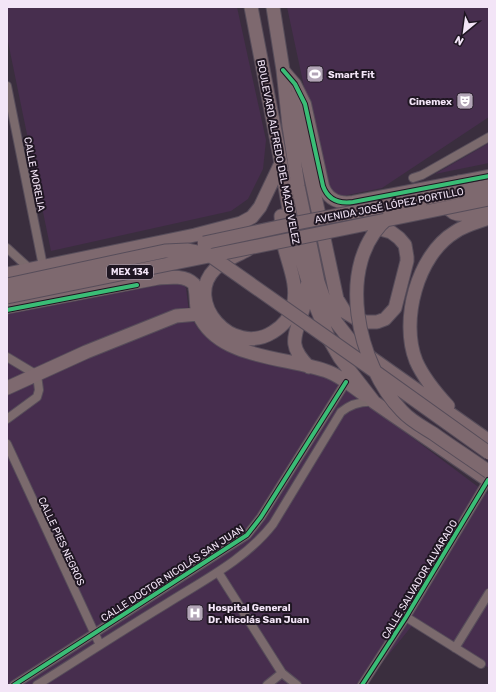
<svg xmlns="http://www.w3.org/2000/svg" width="496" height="692" viewBox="0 0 496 692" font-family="Rubik,sans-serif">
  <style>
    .built { fill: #472e4e }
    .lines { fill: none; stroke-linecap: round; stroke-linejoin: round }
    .street-casing { stroke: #574d5a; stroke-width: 10 }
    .secondary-casing { stroke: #574d5a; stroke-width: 14 }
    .primary-casing { stroke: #574d5a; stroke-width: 15 }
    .street { stroke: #7b6a6d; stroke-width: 8 }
    .secondary { stroke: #7f6a70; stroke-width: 12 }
    .primary { stroke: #7e696f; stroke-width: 13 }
    .primary-bridge-casing { stroke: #574d5a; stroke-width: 15; stroke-linecap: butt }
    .primary-bridge { stroke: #7e696f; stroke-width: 13 }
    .cycleway-casing { stroke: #1f1622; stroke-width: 6 }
    .cycleway { stroke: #3abd76; stroke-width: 4 }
    .labels { text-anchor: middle; stroke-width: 4; stroke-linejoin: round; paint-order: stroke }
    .shield { fill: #1f1622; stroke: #b3a7b7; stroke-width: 1 }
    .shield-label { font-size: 9px; font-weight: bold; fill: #f3e5f7 }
    .poi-label { font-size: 10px; font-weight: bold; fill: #f3e5f7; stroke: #1f1622; text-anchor: start }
    .street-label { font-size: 10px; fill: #f3e5f7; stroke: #1f1622 }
  </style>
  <rect width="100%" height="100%" fill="#3a2e3e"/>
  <!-- built -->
  <path class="built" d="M7,7h230l29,133 -3,29 -15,30 -17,12 -180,40 -44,-214z
    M287,7h202v110l-107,71 -54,11z
    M489,143v20l-54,11z
    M179,283h3l4,5 3,24 4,9 6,9 9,9 25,15 97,22 159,119v173l-74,-46 -51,63h-357v-372l141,-28z"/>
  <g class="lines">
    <!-- street casing -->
    <g class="street-casing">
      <path id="street" d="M7,86l36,180
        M413,178l9,-3 67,-38
        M7,248l23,21
        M7,357l30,18 2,15 -2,7 -30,22
        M7,444l93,201
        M218,572l64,101 15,12
        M406,617l75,47
        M455,648l34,-55
        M14,685l233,-150 14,-18 85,-135
        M37,685c43,-27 86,-55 129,-81 38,-24 80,-45 107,-80l68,-112c10,-8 20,-11 33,-10
        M267,685l15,-12
        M362,685l44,-68 82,-137"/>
    </g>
    <!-- secondary casing -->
    <g class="secondary-casing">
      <path id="secondary" d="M283,70l12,14 10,20 18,82c5,14 16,18 30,16l136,-26"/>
    </g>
    <!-- primary casing -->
    <g class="primary-casing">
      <path id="primary" d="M251,7l28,145 14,80 22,72 14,35 11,19 34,44 115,79
        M273,7l10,63 6,56 9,60 20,96 7,20 11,20 14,18 10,10 129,91
        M289,97l9,20 39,182 8,13 15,9 6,1h11l8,-3 10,-11 12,-47v-4l-2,-12 -6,-7 -8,-6 -21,-6
        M459,182c-4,1 -8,2 -11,6 -6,8 -1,24 9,26 8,2 24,-4 32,-5
        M247,250c-11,6 -23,10 -32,19 -32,32 17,89 58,63 10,-6 17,-14 20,-26 6,-22 -6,-44 -10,-65 -2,-8 -1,-17 -2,-25
        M7,274l188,-39 46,-12 11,-6 8,-10 21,-44
        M307,285c-1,10 -2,19 -5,28 -8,25 -14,33 7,54
        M7,307l151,-29c12,-1 27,-3 36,6 4,12 0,24 7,35 23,41 89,38 128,53 13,5 25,16 36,23
        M7,388l79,-36 90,-36 22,-2
        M448,406c-12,-13 -25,-29 -32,-45 -16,-40 1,-106 39,-129 10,-7 23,-10 34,-14"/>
    </g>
    <!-- street -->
    <use href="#street" class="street"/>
    <!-- secondary -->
    <use href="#secondary" class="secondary"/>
    <!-- primary -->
    <use href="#primary" class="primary"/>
    <!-- primary-bridge casing -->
    <g class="primary-bridge-casing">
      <path id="primary-bridge" d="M424,199c-12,5 -25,10 -35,18 -56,46 -31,149 13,194 9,10 21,16 32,23 18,13 37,25 55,38
        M204,243l98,-21 187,-36
        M7,285l158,-34 23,-1 20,4 162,114 119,85
        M7,297l482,-98"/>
    </g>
    <!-- primary-bridge -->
    <use href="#primary-bridge" class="primary-bridge"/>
    <!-- cycleway casing -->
    <g class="cycleway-casing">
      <path id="cycleway" d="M283,70l12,14 10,20 18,82c5,14 16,18 30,16l136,-26
        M7,310l130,-25
        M14,685l233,-150 14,-18 85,-135
        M362,685l44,-68 82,-137"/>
    </g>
    <!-- cycleway -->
    <use href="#cycleway" class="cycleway"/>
  </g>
  <!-- icons -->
  <defs>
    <g id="stadium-square" transform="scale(0.9)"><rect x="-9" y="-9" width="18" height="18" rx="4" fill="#b2a5b6" stroke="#1f1622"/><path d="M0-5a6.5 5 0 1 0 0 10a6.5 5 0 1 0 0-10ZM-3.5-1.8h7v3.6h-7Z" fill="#fff"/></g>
    <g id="theatre-square" transform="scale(0.9)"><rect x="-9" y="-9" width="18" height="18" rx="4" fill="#b2a5b6" stroke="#1f1622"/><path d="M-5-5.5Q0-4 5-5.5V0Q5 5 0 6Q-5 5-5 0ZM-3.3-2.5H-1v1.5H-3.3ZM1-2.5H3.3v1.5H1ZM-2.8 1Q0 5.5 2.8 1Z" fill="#fff"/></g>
    <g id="hospital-square" transform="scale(0.9)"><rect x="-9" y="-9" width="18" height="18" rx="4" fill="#b2a5b6" stroke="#1f1622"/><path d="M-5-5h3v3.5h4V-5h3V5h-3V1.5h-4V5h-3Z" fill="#fff"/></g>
  </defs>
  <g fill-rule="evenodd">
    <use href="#stadium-square" x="315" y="74"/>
    <use href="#theatre-square" x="465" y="101"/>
    <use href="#hospital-square" x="195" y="613"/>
  </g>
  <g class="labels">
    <!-- shield labels -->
    <rect class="shield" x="107" y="265" width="46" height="14" rx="3"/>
    <g class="shield-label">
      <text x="130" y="275">MEX 134</text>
    </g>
    <!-- poi labels -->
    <g class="poi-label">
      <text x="328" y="78">Smart Fit</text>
      <text x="452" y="105" text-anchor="end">Cinemex</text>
      <text x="208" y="611">Hospital General<tspan x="208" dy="12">Dr. Nicolás San Juan</tspan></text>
    </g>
    <!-- street labels -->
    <g class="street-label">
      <text transform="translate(279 152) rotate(79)" y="4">BOULEVARD ALFREDO DEL MAZO VELEZ</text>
      <text transform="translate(35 174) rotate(79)" y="4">CALLE MORELIA</text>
      <text transform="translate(389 205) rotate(-11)" y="4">AVENIDA JOSÉ LÓPEZ PORTILLO</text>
      <text transform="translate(62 541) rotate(65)" y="4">CALLE PIES NEGROS</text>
      <text transform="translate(172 573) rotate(-33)" y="4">CALLE DOCTOR NICOLÁS SAN JUAN</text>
      <text transform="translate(419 579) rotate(-59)" y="4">CALLE SALVADOR ALVARADO</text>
    </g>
  </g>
  <!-- border -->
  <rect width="496" height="692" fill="none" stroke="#f3e5f7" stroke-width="16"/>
  <!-- north arrow -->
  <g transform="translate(464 32) rotate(209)" stroke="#1f1622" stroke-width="3" paint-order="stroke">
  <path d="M0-3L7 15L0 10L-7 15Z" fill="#f3e5f7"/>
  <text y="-6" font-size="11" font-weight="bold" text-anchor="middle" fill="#f3e5f7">N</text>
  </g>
</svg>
